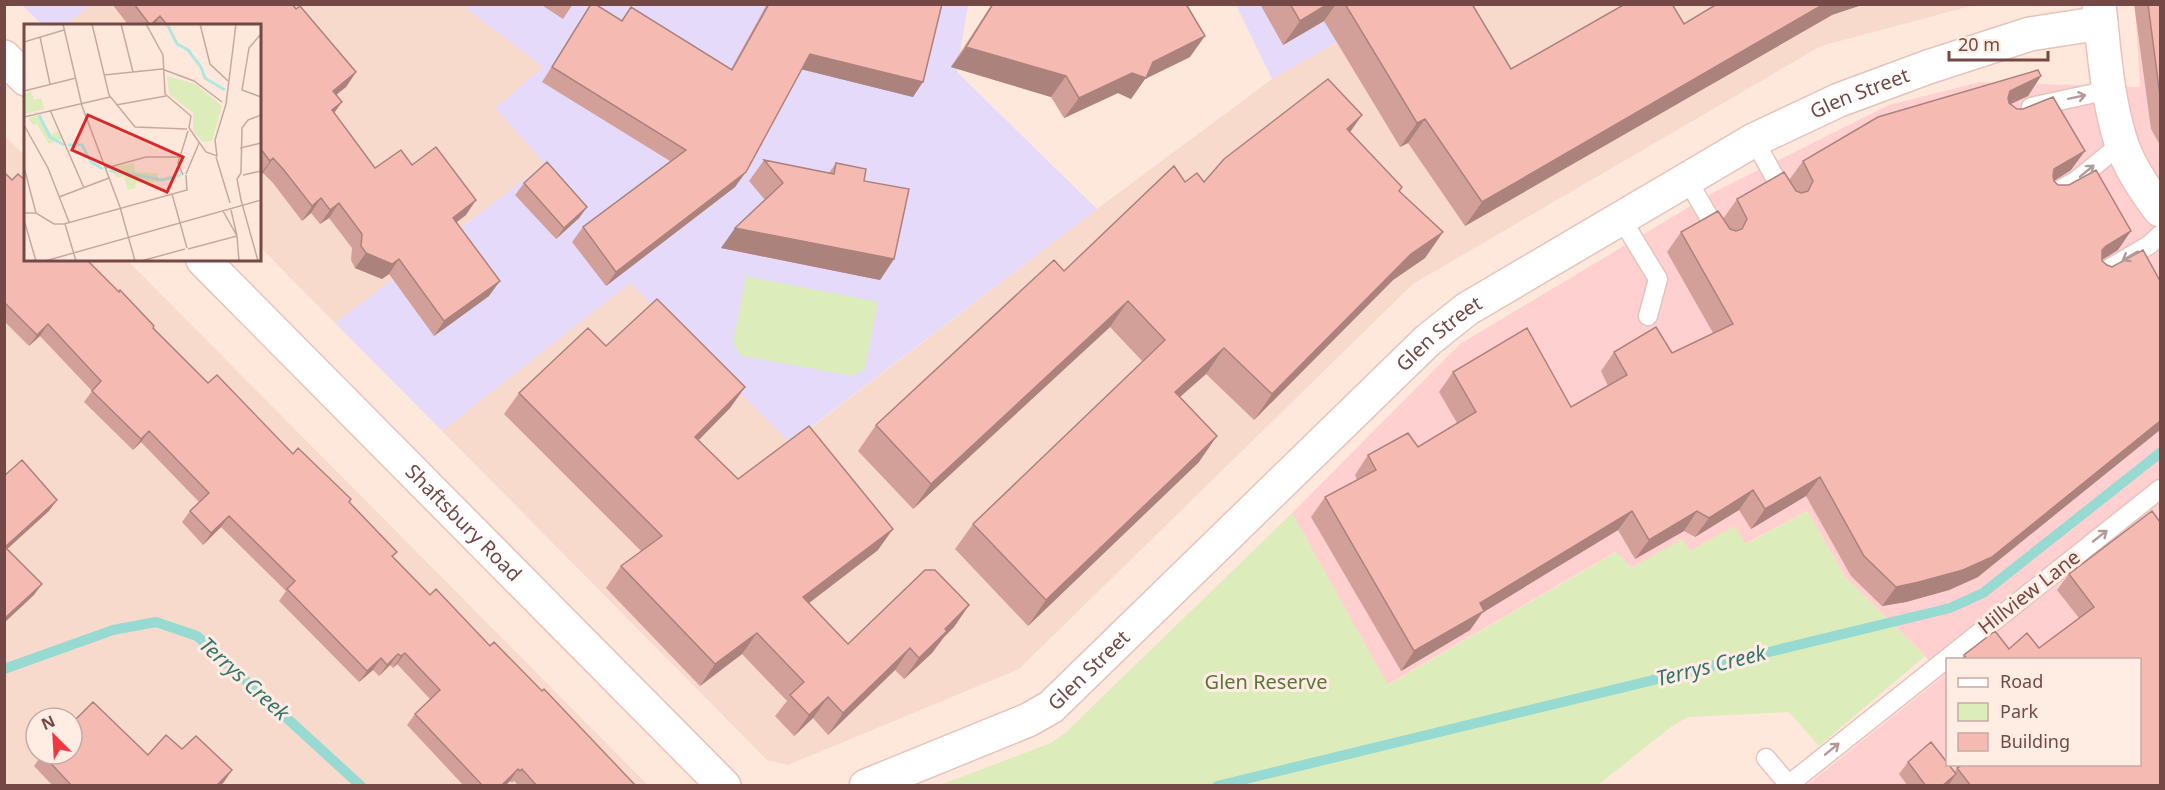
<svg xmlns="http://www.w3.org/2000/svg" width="2165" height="790" viewBox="0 0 2165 790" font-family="'Noto Sans',sans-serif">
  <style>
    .residential { fill: #f8dacd; fill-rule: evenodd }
    .commercial { fill: #ffd0cf; fill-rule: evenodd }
    .education { fill: #e5dafa }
    .green { fill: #dcecbb }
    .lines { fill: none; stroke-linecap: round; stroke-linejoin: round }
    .stream { stroke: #96dad2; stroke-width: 10 }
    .lane-casing { stroke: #e4c3bb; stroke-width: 21 }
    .street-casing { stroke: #e4c3bb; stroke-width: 36 }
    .secondary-casing { stroke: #e9c1b8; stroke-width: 36 }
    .lane { stroke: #fff; stroke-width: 18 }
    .street { stroke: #fff; stroke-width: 33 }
    .secondary { stroke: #fff; stroke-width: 33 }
    .wall { fill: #d3a099 }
    .shaded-wall { fill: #ac827d }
    .building { fill: #f5bab2; stroke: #ac827d; stroke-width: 1.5 }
    .oneway { stroke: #b39a98 }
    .labels { text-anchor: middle; stroke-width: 6; stroke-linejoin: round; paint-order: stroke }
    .street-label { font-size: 20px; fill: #744844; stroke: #ffede4 }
    .park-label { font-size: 20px; fill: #5c7539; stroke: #ffede4 }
    .water-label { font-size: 21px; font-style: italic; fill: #35746d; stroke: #ffede4 }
    .inset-river { fill: none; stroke: #b0e8e1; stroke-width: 3 }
    .inset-road { fill: none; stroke: #c7a89f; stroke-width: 1.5 }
    .view { fill: #d62828; fill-opacity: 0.15; stroke: #d62828; stroke-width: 3 }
    .inset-edge { fill: none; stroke: #744844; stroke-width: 3 }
  </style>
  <rect width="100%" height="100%" fill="#fee8dc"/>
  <!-- residential -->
  <path class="residential" d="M90,5h372l82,62 1,97 -210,159 -75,-76v-221h-196z
    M1402,5h573l-154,41 -408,238 -394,385 -231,96 -21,-5 -325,-329 188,-148 161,160 306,-234 175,-130z
    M4,135l21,21 1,104h101l521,525h-643zM36,718h36v36h-36z"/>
  <!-- commercial -->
  <path class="commercial" d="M2135,5h25v780h-353l135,-108 -17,-21 -80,-79 -38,-66 -62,33 -11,-17 -44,24 -8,-11 -51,28 -16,-16 -228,133 -95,-172 168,-169 254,-152 175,-87 91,-23 160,5zM1948,660h192v104h-192z"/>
  <!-- education -->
  <path class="education" d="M22,5h68l-26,21 -22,-1z
    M462,5h506l-11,67 140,137 -307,234 -160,-160 -188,148 -107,-108 210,-159 -50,-56 48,-41z
    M1236,5h166l-130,74z"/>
  <!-- green -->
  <path class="green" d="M746,276l132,26 -13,67 -12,7 -111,-20 -9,-13z
    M1807,511l38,66 80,79 -106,90 -30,-34 -101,5 -16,9 -74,59h-658l111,-42 13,-9 228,-221 96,172 228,-133 15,16 51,-29 8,12 44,-25 12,18z"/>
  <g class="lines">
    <!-- stream -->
    <path class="stream" d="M4,669l109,-39 43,-8 41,14 164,150
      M1217,786l733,-178 33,-15 177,-140"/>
    <!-- lane casing -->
    <g class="lane-casing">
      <path id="lane" d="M2031,107l78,-17
        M1754,140l33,59
        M1687,179l34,59
        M2050,195l27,-15 44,-36
        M1621,218l37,61 -10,37
        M2098,275l51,-30 11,-10
        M1766,758l22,26
        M1787,786l373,-297"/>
    </g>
    <!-- street casing -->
    <g class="street-casing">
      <g id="street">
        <path id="s1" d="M866,786l162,-66 23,-13 377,-367 39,-31 287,-169 85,-40 89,-33 102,-33 71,-11"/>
      </g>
    </g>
    <!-- secondary casing -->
    <g class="secondary-casing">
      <g id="secondary">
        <path d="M2099,4c5,46 8,94 22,138 8,25 24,48 39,68"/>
        <path d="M4,57l22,22"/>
        <path id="s2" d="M203,260l521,526"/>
      </g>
    </g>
    <!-- lane -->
    <use href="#lane" class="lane"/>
    <!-- street -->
    <use href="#street" class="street"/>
    <!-- secondary -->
    <use href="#secondary" class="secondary"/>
  </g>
  <!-- wall -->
  <path class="wall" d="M112,4h145l99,68 -10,15 -10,8 -2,18 41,55 37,-3 54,50 -9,7 32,74 -55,40 -45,-62 -7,5 -27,-11 -4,-8 1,-12 -23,-30 -9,6 -9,-11 -9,8 -29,-38 -10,-10 -3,2v-149h-131z
    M540,4h33l-10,15z
    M591,4l30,17 10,-14 100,62 36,-65h175l-29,93 -111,-28 -67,118 -129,99 -34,-44 11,-15 87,-66 -128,-79z
    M992,4h194l4,53 -45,22 -14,20 -13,-6 -54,25 -13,-21 -100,-30z
    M1260,4h212l39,65 173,-45 148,-9 -367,211 -57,-83 -8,4 -76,-126 -41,24z
    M2134,4h26v141l-9,-16z
    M2041,76l-13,20 -18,8 61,66 -17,11 64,69 -16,10 -124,317 -29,13 -43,12 -24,4 -31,-30 -45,-80 -55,33 -12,-19 -44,27 -11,-6 -49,28 -17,-29 -136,83 -12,17 -69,41 -90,-154 14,-20 32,-17 -2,-5 13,-20 50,-8 39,-24 -18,-31 14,-20 118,35 37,-21 -7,-15 13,-19 58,1 41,-20 -46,-81 14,-20 42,-13 14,-20 52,-19 14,-19z
    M1350,132l49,59 44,41 -18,26 -32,22 -139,140 -48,-46 -26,23 19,65 -171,164 -73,-77 18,-25 170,-162 -33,-35 -197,182 -55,-58 18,-26 188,-154 121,-89h19z
    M764,160l65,13 7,-10 28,18 30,78 -14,21 -159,-32 44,-48 -16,-19z
    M4,172l22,88 127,68 55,55 85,71 56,49 48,49 -4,5 37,38 60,51 146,140h-117l-5,-5 -2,2 -2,-2 -5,5h-41l-57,-61 8,-11 15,-15 -33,-35 -4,4 -3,-3 -11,11 -6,-6 -14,12 -80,-81 7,-10 -65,-64 -18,18 -21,-23 8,-11 9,-9 -58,-60 -8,8 -49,-48 8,-11 -52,-55 -11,10 -25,-25z
    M524,183l63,24 -8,11 -23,21 -41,-44z
    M606,346l139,41 -15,21 -32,33 40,38 140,71 -69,53 39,41 121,-39 -15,22 -10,10 -12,16 -28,26 -9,-9 -67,65 -15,-17 -19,18 -19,-20 12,-15 -45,-47 -42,32 -94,-98 15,-22 20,-15 -137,-137 15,-21z
    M2152,511l8,275h-252l-9,-12 9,-12 46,11 3,-5 182,-108h-178l3,-5 45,-6 30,-1 40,-30 -22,-28 12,-16z
    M182,749l42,33 -4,4h-167l-19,-20 8,-12 106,1z"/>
  <!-- shaded-wall -->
  <path class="shaded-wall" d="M1328,4h8l-12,17 -41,24 17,-24z
    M1824,4h41l-33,11 -367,211 17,-24z
    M160,16l-6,10h-5l1,-1z
    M1205,36l-15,21 -45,22 -14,20 -13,-6 -54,25 15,-20z
    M966,47l100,29 -15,21 -100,-30z
    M810,54l113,28 -10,15 -113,-28z
    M356,72l-10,15 -23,18 10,-14z
    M2041,76l-13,20 -32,15 14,-20z
    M342,102l-10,14v-6z
    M1362,115l-18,26 3,-12z
    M1425,119l-17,24 -8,4 17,-24z
    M2085,151l-14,19 -30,19 13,-20z
    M273,158l-10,15 -3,2 10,-14z
    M746,172l-11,15 -129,99 10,-14z
    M321,198l-10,15 -9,8 10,-15z
    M476,200l-10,15 -23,17 10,-14z
    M339,203l-10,15 -9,6 10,-14z
    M587,207l-8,11 -23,21 8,-11z
    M735,228l159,31 -14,21 -159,-32z
    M2131,231l-13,19 -26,16 14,-20z
    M1443,232l-18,26 -32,22 -139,140 18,-26 139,-140z
    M366,253l33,6 -10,15 -7,5 -27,-11z
    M500,281l-11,15 -55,40 10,-15z
    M1128,301l-18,26 -197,182 18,-25z
    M48,324l-8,12 -11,10 8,-11z
    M1224,348l-18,26 -49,43 18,-25z
    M745,387l-15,21 -50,51 15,-22z
    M2160,421v9l-182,147 -29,13 -43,12 -24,4 14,-19z
    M149,431l-8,11 -8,8 8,-11z
    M1217,436l-18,26 -171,164 18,-26z
    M1820,477l-14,19 -55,33 14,-20z
    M1753,490l-14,20 -44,27 14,-19z
    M57,500l-8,11 -45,41v-4z
    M1632,511l-14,19 -136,83 -12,17 -69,41 13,-20 66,-48z
    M1697,511l-13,20 -49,28 14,-19z
    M229,516l-8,11 -18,18 8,-12z
    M893,529l-15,21 -90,69 15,-22z
    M42,584l-8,11 -30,28v-4z
    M969,605l-15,22 -10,10 -12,16 -28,26 15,-21 26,-29z
    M757,633l-15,21 -42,32 15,-22z
    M910,648l-15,22 -67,65 15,-22z
    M405,653l-8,11 -4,4 8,-12z
    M398,654l-8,11 -11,11 8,-11z
    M381,658l-8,12 -14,12 8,-11z
    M828,697l-15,21 -19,18 15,-21z
    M518,769l-8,12 -5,5h-4z
    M232,770l-8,12 -4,4h-4z
    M1956,774l-8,12h-6z"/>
  <!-- building -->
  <path class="building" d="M134,4h158l4,5 4,-3 56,66 -23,19 9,11 -10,8 43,58 26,-18 11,15 24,-18 40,53 -23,18 47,63 -56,40 -45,-62 -7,5 -26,-11 -5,-7 1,-12 -23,-31 -9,7 -9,-12 -9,8 -29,-37 -10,-11 -3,3 -10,-13v-122h-92l-8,-10 -10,9z
    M591,4h4l27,17 9,-14 101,63 37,-66h173l-19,78 -113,-28 -64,118 -130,100 -33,-45 103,-77 -134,-83z
    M993,4h193l19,32 -52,26 -7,16 -14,-5 -53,25 -13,-22 -100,-29z
    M1290,4h38l-28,17z
    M1345,4h127l39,65 114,-65h47l12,20 33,-20h107l-342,198 -57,-83 -8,4z
    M2148,4h12v92z
    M2038,70l3,6 -31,15 -2,7 1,5 8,6h6l30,-12 32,54 -31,18 -1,7 1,5 4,4h11l27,-15 35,61 -25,15 -4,4v11l5,4 5,2 31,-17 17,31v140l-168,136 -29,13 -44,12 -23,5 -32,-31 -44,-79 -55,32 -12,-19 -44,28 -12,-7 -48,29 -17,-29 -152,92 4,8 -70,40 -89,-154 51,-27 -8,-15 40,-22 10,14 58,-35 -23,-40 74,-44 44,79 56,-32 -13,-23 42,-25 16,26 61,-29 -52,-92 37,-21 12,18 6,2 6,-2 5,-10 -10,-20 47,-27 12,19 5,2 7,-2 5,-10 -10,-20 75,-44z
    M1328,79l34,36 -15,14 55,58 -3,4 44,41 -32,22 -139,140 -48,-46 -49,44 42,44 -171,164 -73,-76 192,-184 -37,-39 -197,183 -55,-59 178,-165 10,11 110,-105 11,16 12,-9 7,9 20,-23z
    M764,160l70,14 2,-11 30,6 -2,12 45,8 -15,70 -159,-31 48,-45z
    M547,162l40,45 -23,21 -40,-45z
    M4,172l8,8 6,-6 8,7v79h61l32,32 1,-2 34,36 -1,2 55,55 9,-8 76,79 5,-6 53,51 -2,3 48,50 -5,4 38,39 6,-6 54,57 4,-4 48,49 2,-2 92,97h-99l-15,-17 -2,2 -2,-2 -17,17h-18l-68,-72 25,-24 -35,-37 -4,3 -3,-2 -11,11 -6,-7 -14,13 -80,-82 8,-8 -66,-65 -18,17 -21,-22 19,-18 -60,-62 -8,8 -49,-48 9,-10 -53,-57 -11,11 -33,-33z
    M657,299l88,88 -50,50 43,42 71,-53 84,103 -90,68 45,47 77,-74h10l34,35 -24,24 2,2 -28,27 -9,-10 -67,65 -15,-16 -19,18 -19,-20 14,-13 -47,-49 -42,31 -94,-98 41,-30 -143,-143 69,-65 18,18z
    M22,460l35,40 -52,47 37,37 -38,35v-143z
    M2152,511l8,11v262l-1,2h-188l-14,-18 5,-3h177v-105h-171l-4,-5 31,-24 14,18 18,-16 12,15 55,-41 -25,-33z
    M93,702l55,53 18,-20 16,14 14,-13 36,34 -16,16h-144l-30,-32h30v-31z
    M1931,742l25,32 -14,12h-16l-18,-24z"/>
  <!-- one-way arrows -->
  <defs><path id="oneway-shaft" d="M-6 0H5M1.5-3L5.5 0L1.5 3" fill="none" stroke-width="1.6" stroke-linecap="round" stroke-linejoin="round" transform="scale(1.5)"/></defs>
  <g class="oneway">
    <use href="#oneway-shaft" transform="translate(2077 97) rotate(-12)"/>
    <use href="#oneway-shaft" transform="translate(2087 171) rotate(-39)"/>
    <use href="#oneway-shaft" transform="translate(2130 256) rotate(150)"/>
    <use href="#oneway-shaft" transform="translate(2100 536) rotate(-38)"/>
    <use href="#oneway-shaft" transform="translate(1832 749) rotate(-39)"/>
  </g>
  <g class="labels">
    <!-- street labels -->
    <g class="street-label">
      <text dy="7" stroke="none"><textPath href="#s1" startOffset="1226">Glen Street</textPath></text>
      <text dy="7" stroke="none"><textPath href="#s1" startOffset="740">Glen Street</textPath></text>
      <text dy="7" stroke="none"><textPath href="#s2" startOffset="370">Shaftsbury Road</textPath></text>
      <text transform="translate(2029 592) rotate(-38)" y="7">Hillview Lane</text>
      <text dy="7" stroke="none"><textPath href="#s1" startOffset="254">Glen Street</textPath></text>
    </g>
    <!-- park labels -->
    <g class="park-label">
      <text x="1266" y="689">Glen Reserve</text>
    </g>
    <!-- water labels -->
    <g class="water-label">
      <text transform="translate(1711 666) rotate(-14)" y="7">Terrys Creek</text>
      <text transform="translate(244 679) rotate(42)" y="7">Terrys Creek</text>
    </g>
  </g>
  <!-- overview -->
  <g transform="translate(24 24)">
    <rect width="237" height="237" fill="#fee8dc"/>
    <path d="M143,52l28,8 27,22 -10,35 -9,1 -10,-11v-18l-24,-19zM7,67l3,9 7,-2 3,11 -19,5 -1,-21zM16,91l11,19 7,-2 4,7 -13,5 -12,-20 -4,1 -5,-7zM110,139l1,9 22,1 2,9 -23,1 -1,5 -7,2 -4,-14 -6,2 -10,-10z" fill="#dcecbb"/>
    <path class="inset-river" d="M143,0l10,20 11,6 13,17 4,11 20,12M15,91l11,22 14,8M44,121h14l9,17 12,7M85,146l53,10 19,-5"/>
    <path class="inset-road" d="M39,0l19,82 38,101 15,54M68,0l17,71 26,32 52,2M97,0l12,48M122,0l17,31 2,39 26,22 -2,12M176,0l10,40 18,17M237,10l-12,14 -7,42 19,7M16,13l10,47M0,18l40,-12M80,51l58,-6 32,12 28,21M0,67l52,-13M92,81l50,-9M26,86l34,78M0,93l86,-20M0,101l24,43 21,54M165,104l17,24 11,4 -2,-16 11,-36 10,-80M216,124l21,-5M192,133l14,46M0,143l12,46M82,144l40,-11h34M217,149l-4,6 4,21 17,61M217,149l1,-45 6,-8 13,-5M162,150l13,-31M159,151l-5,-12 10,-32M219,151l18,-4M148,170l15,54M35,173l50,-19M207,186l6,26M199,187l14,25 2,25M0,189h12l18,11h10l123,-34 -1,-15M0,196l12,41M41,200l11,37M164,225l49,-13M21,237l216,-61M117,237l44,-12"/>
    <path class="view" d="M64,91l95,42 -16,35 -95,-42z"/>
    <rect width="237" height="237" class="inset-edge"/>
  </g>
  <!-- border -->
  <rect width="2165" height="790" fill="none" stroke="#744844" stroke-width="12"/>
  <!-- legend -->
  <rect x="1946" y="658" width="195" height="108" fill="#ffede4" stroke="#c7aba4" stroke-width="1.5"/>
  <rect x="1958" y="678" width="30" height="9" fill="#ffffff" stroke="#c7aba4" stroke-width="1.5"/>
  <text x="2000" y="688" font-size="18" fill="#744844">Road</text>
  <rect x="1958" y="703" width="30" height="18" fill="#dcecbb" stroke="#c7aba4" stroke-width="1.5"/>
  <text x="2000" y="718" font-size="18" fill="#744844">Park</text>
  <rect x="1958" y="733" width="30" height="18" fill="#f5bab2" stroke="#c7aba4" stroke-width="1.5"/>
  <text x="2000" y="748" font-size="18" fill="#744844">Building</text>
  <!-- north arrow -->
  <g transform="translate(54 736) rotate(336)"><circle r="28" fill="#ffede4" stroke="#c7aba4" stroke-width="1.5"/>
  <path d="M0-4.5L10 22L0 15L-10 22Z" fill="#f23741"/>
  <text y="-9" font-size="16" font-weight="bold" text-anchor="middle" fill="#744844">N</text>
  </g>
  <!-- scale -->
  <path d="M1949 51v9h99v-9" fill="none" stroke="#744844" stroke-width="3"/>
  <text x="1958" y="51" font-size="18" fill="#744844" stroke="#ffede4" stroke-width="4.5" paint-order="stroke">20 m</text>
</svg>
